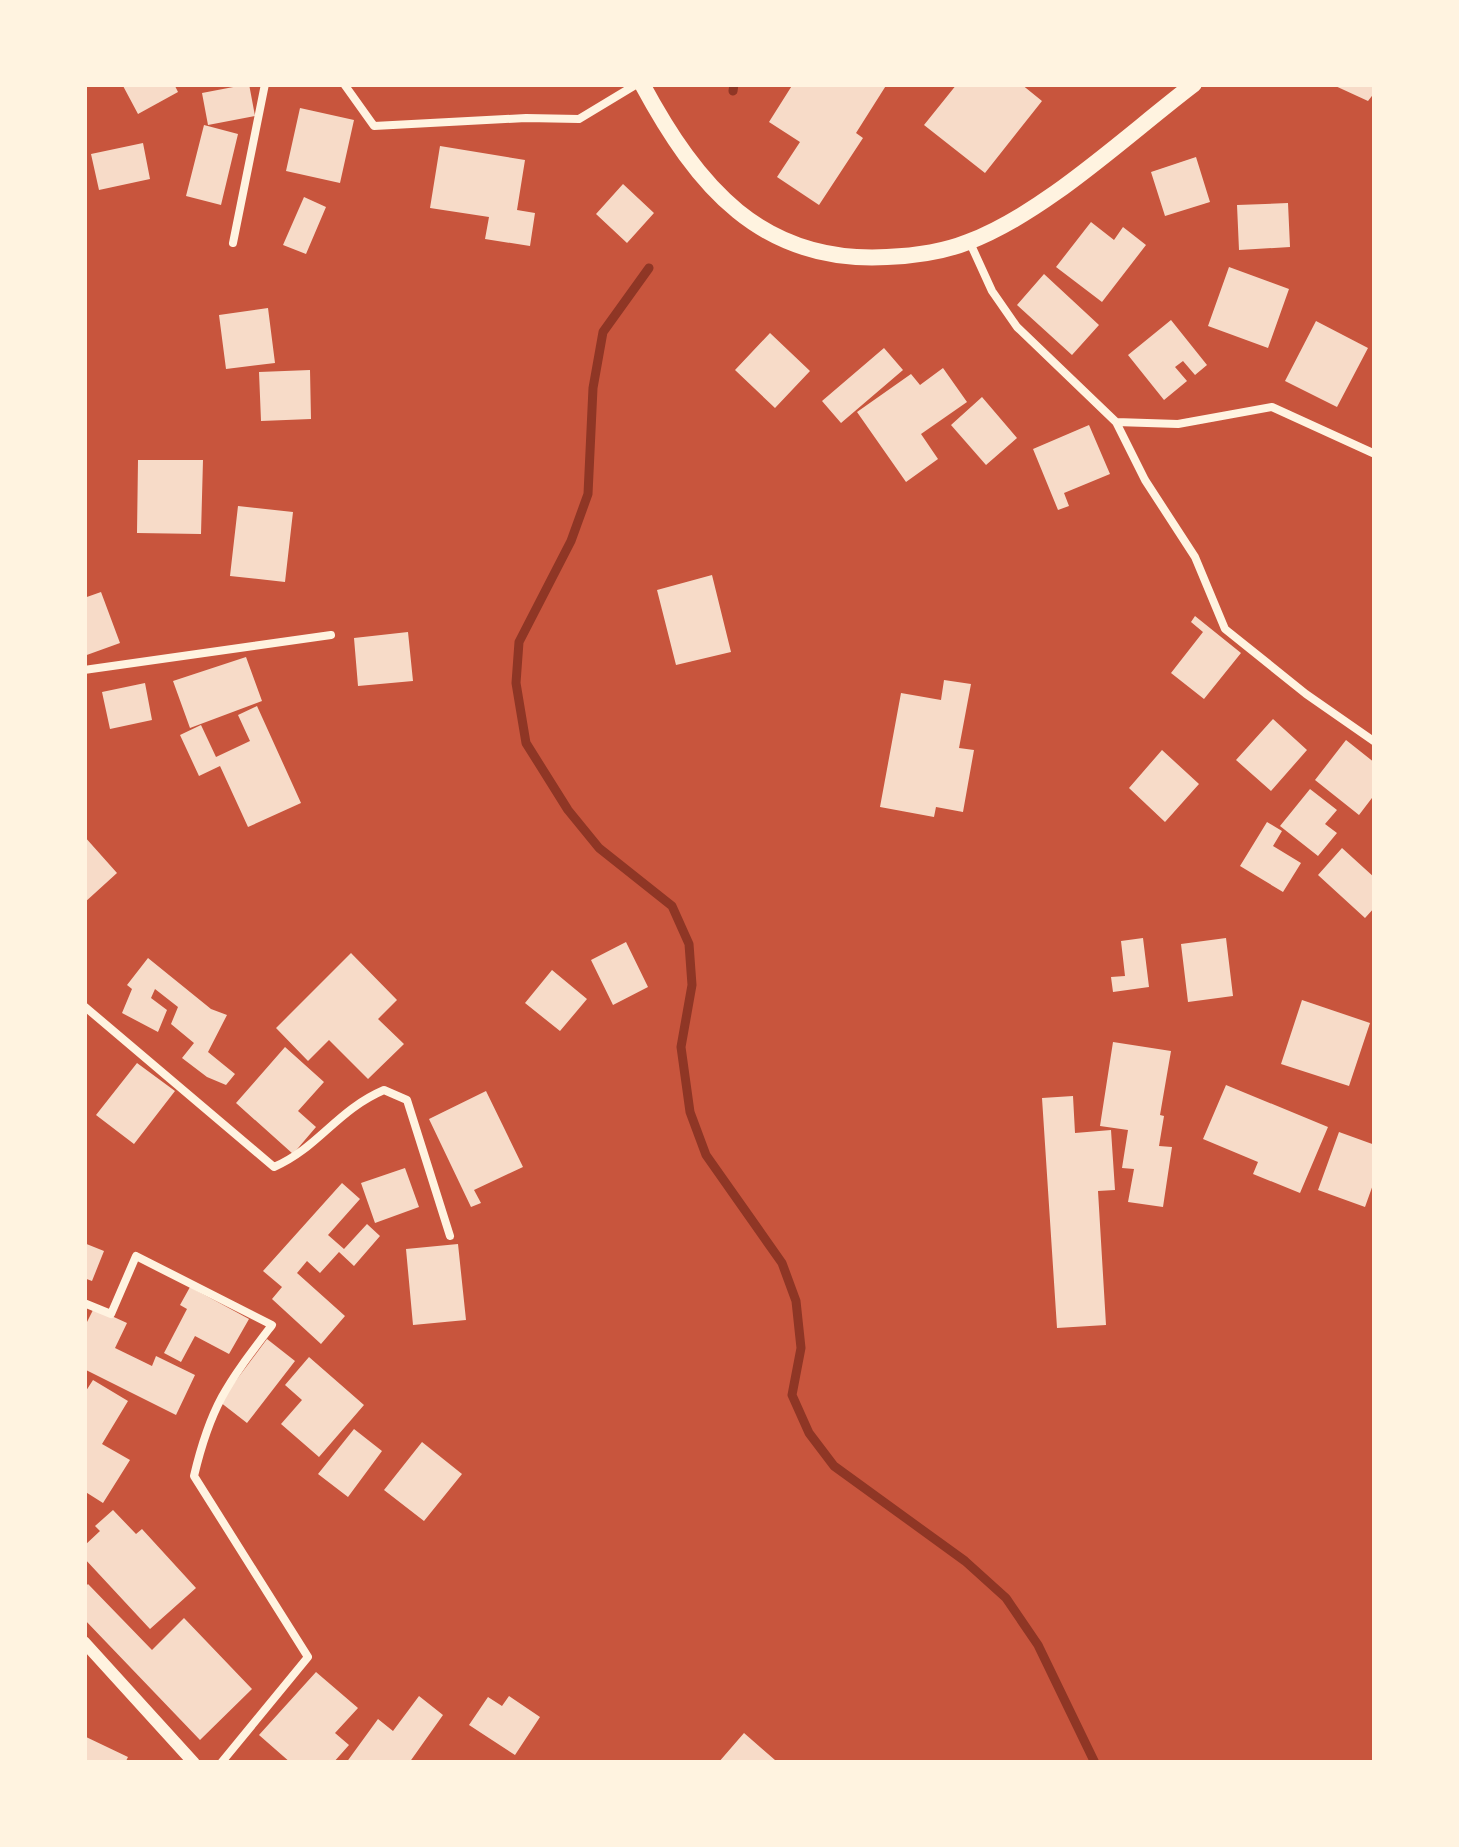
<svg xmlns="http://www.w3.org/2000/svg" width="1459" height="1847" viewBox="0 0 1459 1847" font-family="'Titillium Web',sans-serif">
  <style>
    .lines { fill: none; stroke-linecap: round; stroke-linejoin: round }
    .stream { stroke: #8f3625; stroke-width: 9 }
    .building { fill: #f7dbc8 }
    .service { stroke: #fff3e0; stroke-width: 8 }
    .minor { stroke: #fff3e0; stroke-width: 12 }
    .tertiary { stroke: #fff3e0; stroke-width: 16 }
  </style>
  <rect width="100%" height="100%" fill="#c8553d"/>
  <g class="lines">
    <!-- stream -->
    <path class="stream" d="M733,91l1,-7
      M649,268l-46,64 -10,56 -5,106 -17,47 -52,101 -3,41 10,60 42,67 31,38 73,58 17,38 3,41 -11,62 9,65 16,43 76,108 14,38 5,47 -9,47 17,38 25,33 131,95 41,37 32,47 57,118"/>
  </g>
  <!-- building -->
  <path class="building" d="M122,84h52l4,8 -40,22z
    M249,84l6,32 -47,9 -6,-32z
    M793,84h94l-31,49 7,5 -44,67 -42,-28 23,-35 -31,-20z
    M957,84h64l21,17 -57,72 -61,-48z
    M1331,84h44v8l-7,9z
    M300,108l54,12 -14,63 -54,-12z
    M204,125l34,9 -17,71 -35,-9z
    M143,143l7,36 -51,11 -8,-36z
    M440,146l85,14 -8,50 18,3 -5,33 -45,-7 4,-22 -59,-9z
    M1196,157l14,45 -45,14 -14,-44z
    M623,184l31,29 -27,30 -31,-29z
    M304,197l22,10 -20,47 -23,-9z
    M1288,203l2,44 -51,3 -2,-45z
    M1091,222l23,18 9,-13 23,18 -44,57 -46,-35z
    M1229,267l60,22 -21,59 -60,-22z
    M1044,274l55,51 -27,30 -55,-50z
    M268,308l7,55 -49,6 -7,-54z
    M1171,320l36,45 -12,10 -12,-14 -8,6 12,14 -23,19 -36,-45z
    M1316,321l52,27 -31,59 -52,-26z
    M770,333l40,38 -35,37 -40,-38z
    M884,348l19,22 -62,53 -19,-22z
    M943,368l24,34 -46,32 17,25 -32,23 -49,-70 54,-38 9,11z
    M310,370l1,49 -50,2 -2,-49z
    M982,397l35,41 -31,27 -35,-40z
    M1089,425l21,49 -46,19 5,13 -11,4 -25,-61z
    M138,460h65l-2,74 -64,-1z
    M238,506l55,6 -8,70 -55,-6z
    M712,575l19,77 -55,13 -19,-75z
    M101,592l19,51 -36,13v-58z
    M1195,616l46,37 -37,46 -33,-26 32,-41 -12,-10z
    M408,632l5,49 -55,5 -4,-48z
    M246,657l16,44 -72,27 -17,-47z
    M944,680l27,4 -12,64 15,2 -11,62 -27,-5 -2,10 -54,-10 21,-114 40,7z
    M145,683l7,37 -42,9 -8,-37z
    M257,706l44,97 -53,24 -28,-61 -21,10 -19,-41 21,-10 15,32 34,-16 -12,-26z
    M1273,719l34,31 -36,41 -35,-31z
    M1346,740l29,23v31l-16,21 -44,-35z
    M1162,750l37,34 -34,38 -36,-34z
    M1310,789l27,21 -12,14 12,9 -19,23 -38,-30z
    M1267,822l15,9 -9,15 28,17 -18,29 -43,-26z
    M84,836l33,37 -33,30z
    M1342,848l33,30v29l-10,11 -47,-43z
    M1143,938l6,49 -36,5 -2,-15 14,-1 -4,-35z
    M1226,938l7,58 -45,6 -7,-58z
    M626,942l22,45 -35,18 -22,-45z
    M351,953l46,47 -19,19 26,25 -36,35 -39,-39 -21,21 -32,-33z
    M148,958l63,51 16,6 -19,37 27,22 -9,11 -19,-8 -25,-19 12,-15 -23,-19 7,-17 -23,-18 -4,9 16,12 -9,22 -36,-19 10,-24 -5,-4z
    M552,970l35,29 -27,32 -35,-28z
    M1302,1000l68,23 -21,63 -68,-22z
    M1113,1042l58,9 -11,64 4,1 -5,30 13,1 -9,60 -35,-5 6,-33 -12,-1 6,-38 -28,-4z
    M285,1047l39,35 -26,29 18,16 -23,27 -57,-51z
    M137,1063l38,28 -41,53 -38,-29z
    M1226,1085l102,42 -28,66 -47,-19 5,-12 -55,-23z
    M486,1091l37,76 -49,23 7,13 -10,4 -42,-88z
    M1073,1096l2,37 36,-3 4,60 -17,1 8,134 -49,3 -15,-230z
    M1339,1132l36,13v34l-10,28 -47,-17z
    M405,1168l14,39 -44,16 -14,-40z
    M342,1183l18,16 -32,36 16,14 23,-25 13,12 -26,30 -15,-14 -19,21 -13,-12 -10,12 48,43 -24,28 -49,-45 10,-12 -19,-16z
    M84,1243l20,8 -12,30 -8,-3z
    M458,1244l8,76 -53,5 -7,-76z
    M190,1287l59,32 -20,35 -34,-18 -14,26 -17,-9 23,-44 -7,-4z
    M94,1308l33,15 -12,25 37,18 4,-10 39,19 -19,40 -92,-46v-41z
    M267,1339l28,22 -48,62 -27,-21z
    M309,1357l55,48 -45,52 -38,-33 21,-24 -17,-15z
    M93,1380l35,21 -26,43 28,16 -27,43 -19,-12v-97z
    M354,1429l28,22 -34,46 -30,-23z
    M422,1442l40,32 -38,47 -40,-31z
    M113,1510l23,24 6,-5 54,59 -46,41 -66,-71v-12l16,-15 -5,-5z
    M88,1584l64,66 32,-32 68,71 -52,51 -116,-121v-31z
    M316,1672l42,36 -23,25 14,12 -16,18h-42l-32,-28z
    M419,1696l24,19 -34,48h-63l32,-44 15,12z
    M509,1696l31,21 -25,38 -46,-30 19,-28 14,9z
    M744,1733l31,27 -3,3h-54z
    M84,1736l44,21 -3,6h-41z"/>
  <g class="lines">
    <!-- service -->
    <path class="service" d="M344,84l30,42 152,-8 53,1 58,-35
      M233,243l32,-159
      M971,245l21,46 25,36 99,95 62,2 94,-17 103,47
      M1116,422l29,58 50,77 30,72 81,65 69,48
      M84,670l247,-35
      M84,1006l190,161c44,-19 63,-57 110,-77l23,10 43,136
      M84,1303l27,11 25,-58 136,69c-44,58 -61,79 -78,151l114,181 -87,106"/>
    <!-- minor -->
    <path class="minor" d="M84,1642l110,121"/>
    <!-- tertiary -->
    <path class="tertiary" d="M642,84c55,102 119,180 245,173 27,-1 56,-5 81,-15 77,-29 160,-108 226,-158"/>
  </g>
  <!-- border -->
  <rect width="1459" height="1847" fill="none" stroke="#fff3e0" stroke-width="174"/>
</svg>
